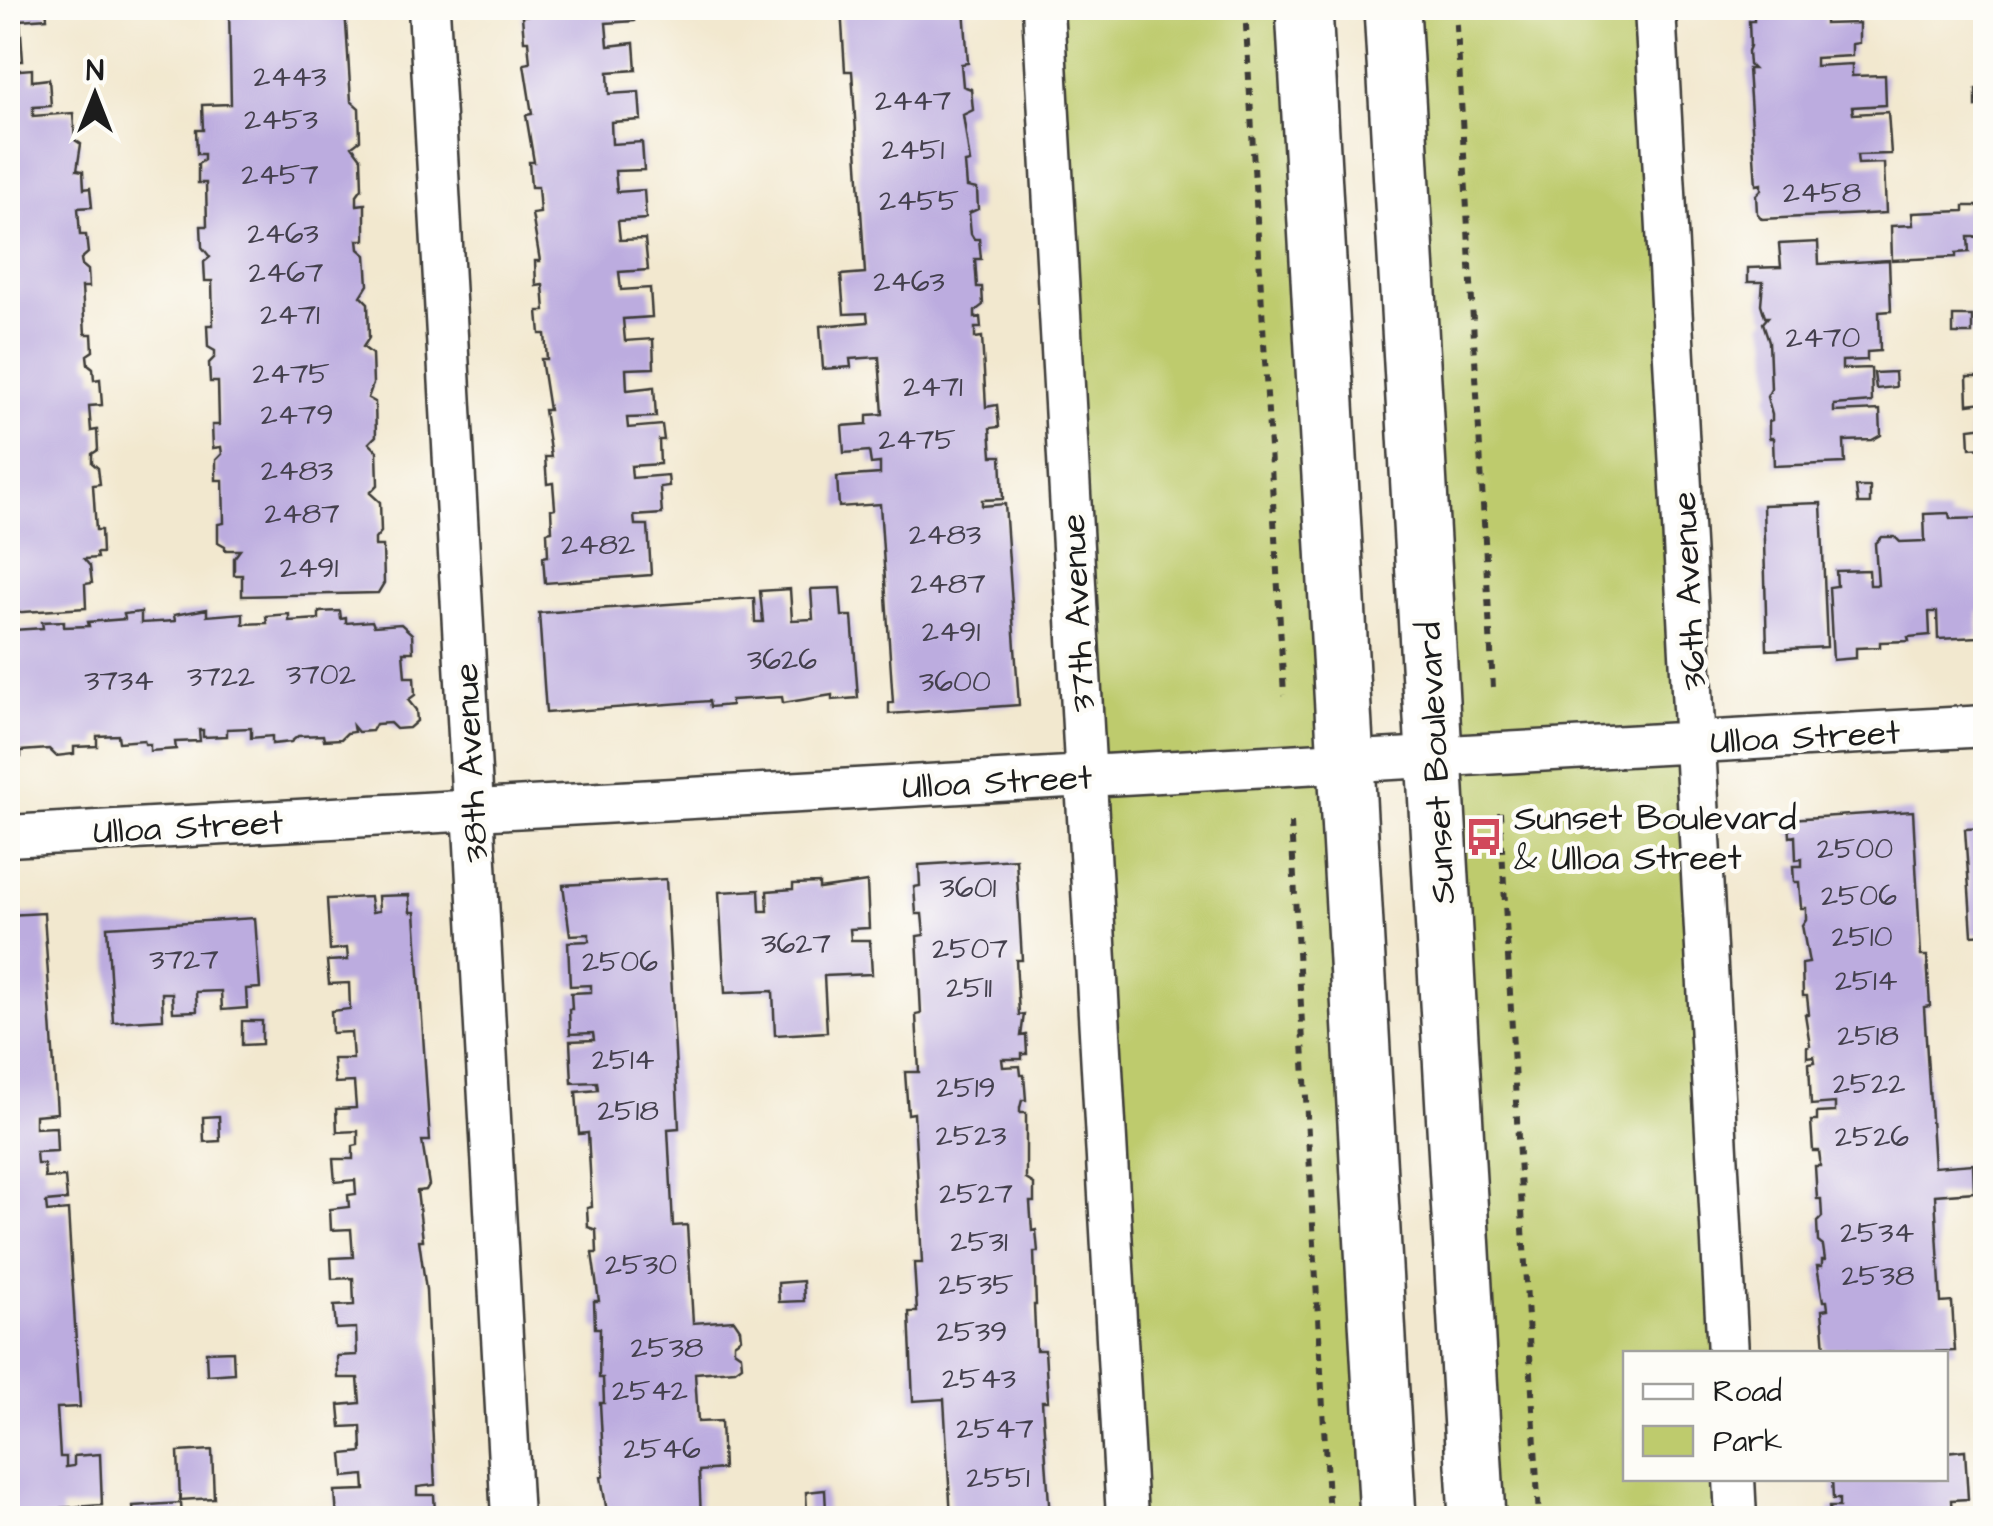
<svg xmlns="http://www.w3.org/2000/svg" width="1993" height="1526" viewBox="0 0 1993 1526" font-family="'Architects Daughter',sans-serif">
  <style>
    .green { fill: #becb6d; stroke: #6d7444; stroke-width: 2.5 }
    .building { fill: #bcacdf }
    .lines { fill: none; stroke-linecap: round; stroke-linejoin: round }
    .street-casing { stroke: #3c3b37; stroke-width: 45 }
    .secondary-casing { stroke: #3c3b37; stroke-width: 60 }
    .path { stroke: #3c3b37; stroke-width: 6; stroke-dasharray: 8 8; stroke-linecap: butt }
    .street { stroke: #fff; stroke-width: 40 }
    .secondary { stroke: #fff; stroke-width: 55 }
    .labels { text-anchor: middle; stroke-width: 9; stroke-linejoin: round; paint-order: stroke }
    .number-label { font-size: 30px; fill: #44404d }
    .street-label { font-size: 35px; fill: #1c1c1c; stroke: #fdfcf7 }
    .poi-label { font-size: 35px; fill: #1c1c1c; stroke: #fdfcf7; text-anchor: start }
  </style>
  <rect width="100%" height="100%" fill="#fdfcf7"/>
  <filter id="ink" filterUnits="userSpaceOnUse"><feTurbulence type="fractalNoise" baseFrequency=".01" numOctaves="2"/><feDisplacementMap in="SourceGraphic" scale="20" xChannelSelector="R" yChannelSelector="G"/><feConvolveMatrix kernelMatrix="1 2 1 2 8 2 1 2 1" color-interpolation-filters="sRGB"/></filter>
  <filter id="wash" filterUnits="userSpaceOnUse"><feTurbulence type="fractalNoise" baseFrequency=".0048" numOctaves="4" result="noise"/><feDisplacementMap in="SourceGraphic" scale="40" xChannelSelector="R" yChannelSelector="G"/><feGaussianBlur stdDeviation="2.25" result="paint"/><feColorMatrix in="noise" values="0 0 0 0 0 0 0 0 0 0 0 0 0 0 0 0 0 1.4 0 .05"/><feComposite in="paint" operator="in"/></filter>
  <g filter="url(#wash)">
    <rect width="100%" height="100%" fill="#f2e8cf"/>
    <!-- green -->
    <path class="green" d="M1043,8h261l84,1510h-261z
      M1393,8h262l72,1345 -101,1v124l108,1 2,39h-260z"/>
    <g id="blocks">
      <!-- building -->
      <path class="building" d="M8,8h38l1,10 -27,2 3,41h-15z
        M229,8h116l6,93 8,7 1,32 -8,6 9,12 1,30 -5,7v10l8,-1v36h-7l1,9 7,6 2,30 -7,11 7,7 1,35 -6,9 9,7 1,30 -5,14 7,4 1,34 -7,7 8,8 1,34 -8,8 10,9 1,30 -6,7v7h8l1,37 -6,10 -136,3v-21h-8v-17l6,-8h-15v-4l-7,-4v-18l6,-1 -1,-43h-7v-20l6,-6 -1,-7 -8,1 -1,-23h7l-1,-43h-8l-1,-19 6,-6v-6l-7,-4 -1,-22h6l-1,-44h-7l-1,-19 6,-5 -8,-10 -1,-21h6l-1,-43h-8v-19l6,-4v-6h-7l-1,-24h7l-1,-25 29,-1z
        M527,8h106l1,13 -28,2 2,23 26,-3 2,27 -28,2 1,22 30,-2 2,28 -30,2 1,22 30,-2 2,28 -29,1 2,21 27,-2 2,29 -28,2 2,19 25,-1 3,31 -29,2 2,18 29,-2 2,29 -29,2 2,22 28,-2 1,29 -28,1 1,21 27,-3 2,30 -29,1 1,10 34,-3 2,15h-5l1,24 -29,2 1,12 36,-3 1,11 -9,1 2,27 -28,2 1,9h13l3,50 -106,8 -2,-26 5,-1 -1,-24 5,-1 -1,-22 4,-1 -2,-25 -6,1 -2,-27h6l-7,-47h5l-8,-51h6l-2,-25h-5l-2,-23h7l-2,-26 -7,1 -1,-25h5l-8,-47 8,-1 -2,-26h-7l-2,-25h5l-8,-47 6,-1 -8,-50 6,-1 -2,-22h-4l-2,-25 6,-1z
        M841,8h123l4,55 -7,1 2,22 8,3 2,21 -10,5 7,47 -5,1 2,24 10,2 1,20 -9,4 2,21 3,5h5l2,20h-6l2,28h5l1,18 -8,6v7l5,-1 1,11h-6v10l7,-1 4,70 11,-2 2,22 -9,1 2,28h9l2,43 -21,1v6l23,-2 14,201 -130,9v-11h4l-13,-199 -41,3 -2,-30 43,-3v-11l-9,1 -2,-13 -25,2 -2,-27 25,-2v-9l16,-1 -4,-57 -29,2 1,8 -28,2 -3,-43 48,-4 -1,-9 -23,1 -3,-39 24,-2 -13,-202h-7z
        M1754,8h107v8l-36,2v6l34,-1v20l-7,1v12l-37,2v8l37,-2v12l33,-1 1,30 -34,2 1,7 35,-2 3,42 -34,1 1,9 26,-1 2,50 -124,6 -5,-6 -1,-18 5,-5v-6l-5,1 -8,-116h5l-4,-4 -1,-14 2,-5 -1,-25h5z
        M32,69v12l17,-2 2,27 -18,1v9l40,-3 2,27 6,4 -4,26 6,1 1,18 6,-1 2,19 -14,1 2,27h6l2,18 -7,6 1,6 6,5 1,17h-7l3,47h7l1,17 -6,4 1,9 5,4 1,12 6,-1 2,26 -13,1 2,25 6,-1 1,20 -6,4v9l6,5 2,16 -7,1 3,45h5l1,23h-6l1,5 -13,1 6,7 2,17 -7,1 1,24 -78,5v-542z
        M1976,89h10v17l-10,1z
        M1964,206h18v31h-14l1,15 -13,1v4l-64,3 -1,-34 22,-1 -1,-12 52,-2z
        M1818,242l1,22 70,-4 2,51 -12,1 1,39 -13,1v8l-25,1v8l29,-1 1,34 -38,3v7l46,-2 1,25 -9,5 -28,1 1,22 -71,3 -1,-28h-4v-17l3,-1v-5l-5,-18 4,-8 -2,-48 -6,-18 5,-6h-3l-4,-13 2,-22h-15v-14l33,-1 -2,-23z
        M1953,316h19v18h-19z
        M1895,372l1,15 -20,2 -2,-16z
        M1967,377h15l2,25 -16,2z
        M1986,426v21l-16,1 -1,-20z
        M1856,487h14v17h-12z
        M1821,503l6,144 -60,3 -4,-145z
        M1949,513l1,6 36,-1v92l-8,1 1,26 -41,2 -1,-27h-8l1,23 -22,2 1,4 -29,1v5l-24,1v10l-23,2 -4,-73 8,-1 -1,-15 33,-1 1,15h8l-3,-41 7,-7h13l5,5 25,-1 -1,-27z
        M840,588l2,28h10l6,82 -26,2v-5l-49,8 -1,-6 -51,3v5l-21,2 -1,-6 -163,12 -7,-100 215,-15 1,24h8l-3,-31 30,-2 2,31 21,-1 -2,-30z
        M207,609v7l36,-3v11l24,-1 -1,-7 23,-2v7l30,-2v-7l21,-1 1,8 5,-1v5l26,-2 2,5 27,-2 11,10 1,18h-10l2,25h9l1,18 -7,5 8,10 1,11 -8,7 -13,1 -6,-6 -14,1 -4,7 -14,1 -5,-6 1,6 -7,1 -6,6 -17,1 -1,-5 -25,1 -7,6 -19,2v-8l-21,2v-10l-24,1v7l-24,1v-7h-4l1,11 -25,1 1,7 -26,2v-7h-5l-1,-4 -25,2 -1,-7 -21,1v10l-23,1v7l-18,2 -7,-7 -28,2v6l-13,1v-134h6v6l29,-2 -1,-6 22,-1v6l25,-1 -1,-4 37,-3 -1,-5 17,-2v11l34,-2 -1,-6z
        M1913,811l8,145h6l3,50 -6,1 10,160 39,-3 1,28 -39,3 6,108 11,-1 3,49 -107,3v-5l-23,1 -3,-40 6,-1 -1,-8h-4l-6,-35h5v-6h3l-2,-14 -5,-4 -1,-20 5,-5 -1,-18h-4l-2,-33h5v-7l-1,-8h-6l-2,-30h6v-8l18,-1v-9l-24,2 -2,-42 6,-1 -1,-6 -7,1v-11l3,-1 -5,-31h4l-2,-18h-4l-1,-32 7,-1 -7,-38 4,-6v-11h-5l-2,-26h-5l-1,-16h9v-7l-6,1 -1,-24 -5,1 -1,-18z
        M1986,828v106l-14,1 -7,-106z
        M1016,859l6,101h-6l3,55 5,-1 -3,22 5,-1 1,19h-5v5h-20l1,8 17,-1 1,9h3l2,25h-4l-2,8v5h6v66l8,5v18h-4l2,29 4,-1 2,22h-4l2,53h-2l2,45h9l3,51h-6l8,117h-99l-7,-119 -31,2 -4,-89h8l-3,-49h8l-8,-150 -6,1 -3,-42h14l-3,-57 5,-1 -4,-78 7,-1 -2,-21h-6l-2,-27 6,-1 -1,-21z
        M666,879l13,249 -11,1 5,97 14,-1 6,98 41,-3 6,9 1,9 -7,5v7l7,5 1,10 -7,5 -40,3 3,49 23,-1 2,48 -24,2 2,47h-93l-7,-41 3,-1 -4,-73h4l-1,-25h-4l1,-50h-5l-1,-27h5l-7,-48h5l-1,-23 -8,-3 -1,-19 5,-1 -4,-74 -9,1 -3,-42 22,-2 -1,-8 -25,1 -2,-42 24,-1 -1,-7 -23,1 -1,-25h3l-1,-16 20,-1v-7l-21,1 -2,-44 21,-1v-7l-19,1 -7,-50z
        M867,882l2,46 -19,1 1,11h19l2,34 -48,2 3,56 -52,3 -2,-44 -48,2 -6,-101 40,-2 1,21h8l-1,-20 26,-2v-5l26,-1v6z
        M409,895l1,17h5l15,229h-8l7,44 -3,5 -9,1 6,49h-4l7,50 9,195 -18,2v8h17l1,17h4l1,6h-103l-2,-27 30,-1 -1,-15 -20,2 -2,-23 20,-2 -1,-26 -20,1 -2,-22 21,-2 -2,-25h-20l-1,-22 20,-1 -1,-27 -20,1 -2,-23 20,-1 -1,-27 -21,1 -1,-21 22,-1 -2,-28 -20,1 -1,-21 19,-2 -1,-12 8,-1 -1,-14 -20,2 -2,-23h20v-13l5,-1v-14l-21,1 -1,-23 20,-1 -2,-26 -19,1 -2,-24h20l-2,-27 -19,1 -1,-22 19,-2 -1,-26 -20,1 -2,-23 21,-1 -1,-12 -17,2 -3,-51 43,-2 2,15 7,-1 -1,-15z
        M44,913l13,200 -22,2v13l21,-1 1,24 -21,1 1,12h7l1,14 20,-1 2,23 -21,2 1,10 21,-2 12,197 -23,1 3,49h6v10l8,-1v-10l26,-2 2,51 -41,3 1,10h-54v-603z
        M255,918l5,70 -14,1 1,19 -25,2 -1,-19 -25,1 1,19 -24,1 -1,-19h-10l1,26 -50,3 -6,-95z
        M242,1021h20v23l-20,1z
        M219,1116l1,25 -16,1 -1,-25z
        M803,1281l1,20 -25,1 -1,-19z
        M233,1351l1,22 -27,2 -1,-23z
        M212,1450l2,48 -34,2 -2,-48z
        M1965,1450l3,49 -17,1 1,18h-122l-1,-11h10v-8h-6l-1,-21h114v-26z
        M825,1490l1,21 -19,1 -1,-20z
        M181,1503l1,15h-48l-1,-12z"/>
    </g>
  </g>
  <g filter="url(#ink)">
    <use href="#blocks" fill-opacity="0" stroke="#3c3b37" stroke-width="2.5"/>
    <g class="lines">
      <!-- street casing -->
      <g class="street-casing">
        <path id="street" d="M429,8l83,1510
          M1043,8l84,1510
          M1655,8l73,1346
          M8,836l1978,-110
          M1734,1478l2,40"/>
      </g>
      <!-- secondary casing -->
      <g class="secondary-casing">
        <path id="secondary" d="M1304,8l84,1510
          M1392,8l85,1510"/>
      </g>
      <!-- path -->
      <path class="path" d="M1245,8l39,687
        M1456,8l37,680
        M1500,812l39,706
        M1291,823l38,695"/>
      <!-- street -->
      <use href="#street" class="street"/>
      <!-- secondary -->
      <use href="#secondary" class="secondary"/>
    </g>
  </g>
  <!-- icons -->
  <defs>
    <g id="bus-bare" transform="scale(3)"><path d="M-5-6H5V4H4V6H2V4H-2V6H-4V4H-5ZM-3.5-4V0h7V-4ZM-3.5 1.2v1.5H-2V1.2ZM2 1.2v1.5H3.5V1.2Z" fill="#d1495b" stroke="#fdfcf7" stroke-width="2.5" paint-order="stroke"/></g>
  </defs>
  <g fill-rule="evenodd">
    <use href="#bus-bare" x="1484" y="837"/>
  </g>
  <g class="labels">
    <!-- number labels -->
    <g class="number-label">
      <text x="290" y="86">2443</text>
      <text x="913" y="110">2447</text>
      <text x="281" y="129">2453</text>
      <text x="913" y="159">2451</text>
      <text x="280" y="184">2457</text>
      <text x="1822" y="202">2458</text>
      <text x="919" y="210">2455</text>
      <text x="283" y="243">2463</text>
      <text x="286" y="282">2467</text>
      <text x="909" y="291">2463</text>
      <text x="290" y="324">2471</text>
      <text x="1823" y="347">2470</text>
      <text x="291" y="383">2475</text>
      <text x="933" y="396">2471</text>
      <text x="297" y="424">2479</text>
      <text x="917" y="449">2475</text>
      <text x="297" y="480">2483</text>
      <text x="302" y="523">2487</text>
      <text x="945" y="544">2483</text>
      <text x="598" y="554">2482</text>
      <text x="309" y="577">2491</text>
      <text x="948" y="593">2487</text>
      <text x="951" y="641">2491</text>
      <text x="782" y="669">3626</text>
      <text x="321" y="684">3702</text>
      <text x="221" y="686">3722</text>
      <text x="119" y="690">3734</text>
      <text x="955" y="691">3600</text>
      <text x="1855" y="858">2500</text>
      <text x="968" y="897">3601</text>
      <text x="1859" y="905">2506</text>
      <text x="1862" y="946">2510</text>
      <text x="796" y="953">3627</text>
      <text x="970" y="958">2507</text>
      <text x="184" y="969">3727</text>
      <text x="620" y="971">2506</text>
      <text x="1866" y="990">2514</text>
      <text x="969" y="997">2511</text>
      <text x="1868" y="1045">2518</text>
      <text x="623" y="1069">2514</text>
      <text x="1869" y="1093">2522</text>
      <text x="966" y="1097">2519</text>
      <text x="628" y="1120">2518</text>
      <text x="971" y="1145">2523</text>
      <text x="1872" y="1146">2526</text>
      <text x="976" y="1203">2527</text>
      <text x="1877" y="1242">2534</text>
      <text x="979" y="1251">2531</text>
      <text x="641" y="1274">2530</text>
      <text x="1878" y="1285">2538</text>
      <text x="976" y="1294">2535</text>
      <text x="972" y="1341">2539</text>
      <text x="667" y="1357">2538</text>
      <text x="979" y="1388">2543</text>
      <text x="650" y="1400">2542</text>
      <text x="995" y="1438">2547</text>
      <text x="662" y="1458">2546</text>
      <text x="998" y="1487">2551</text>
    </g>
    <!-- street labels -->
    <g class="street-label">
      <text transform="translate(1688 591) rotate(-93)" y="12">36th Avenue</text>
      <text transform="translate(1077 613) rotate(-93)" y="12">37th Avenue</text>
      <text transform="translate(1805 736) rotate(-3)" y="12">Ulloa Street</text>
      <text transform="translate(470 763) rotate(-93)" y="12">38th Avenue</text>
      <text transform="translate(1435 763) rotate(-93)" y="12">Sunset Boulevard</text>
      <text transform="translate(997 781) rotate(-3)" y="12">Ulloa Street</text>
      <text transform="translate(188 826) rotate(-3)" y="12">Ulloa Street</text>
    </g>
    <!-- poi labels -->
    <g class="poi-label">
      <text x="1514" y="829">Sunset Boulevard<tspan x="1514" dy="40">&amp; Ulloa Street</tspan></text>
    </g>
  </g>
  <!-- margin -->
  <rect width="1993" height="1526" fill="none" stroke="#fdfcf7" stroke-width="40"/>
  <!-- legend -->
  <rect x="1623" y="1351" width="325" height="130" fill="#fdfcf7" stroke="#a3a29f" stroke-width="2.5"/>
  <rect x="1643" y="1384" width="50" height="15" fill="#ffffff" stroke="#a3a29f" stroke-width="2.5"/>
  <text x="1713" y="1401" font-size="30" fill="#1c1c1c">Road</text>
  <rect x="1643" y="1426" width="50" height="30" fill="#becb6d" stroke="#a3a29f" stroke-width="2.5"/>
  <text x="1713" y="1451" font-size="30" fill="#1c1c1c">Park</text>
  <!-- north arrow -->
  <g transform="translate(95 95)" stroke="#fdfcf7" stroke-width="8" paint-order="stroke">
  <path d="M0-8L18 38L0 25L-18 38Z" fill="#1c1c1c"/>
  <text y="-15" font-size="28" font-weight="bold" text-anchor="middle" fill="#1c1c1c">N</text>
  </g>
</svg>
